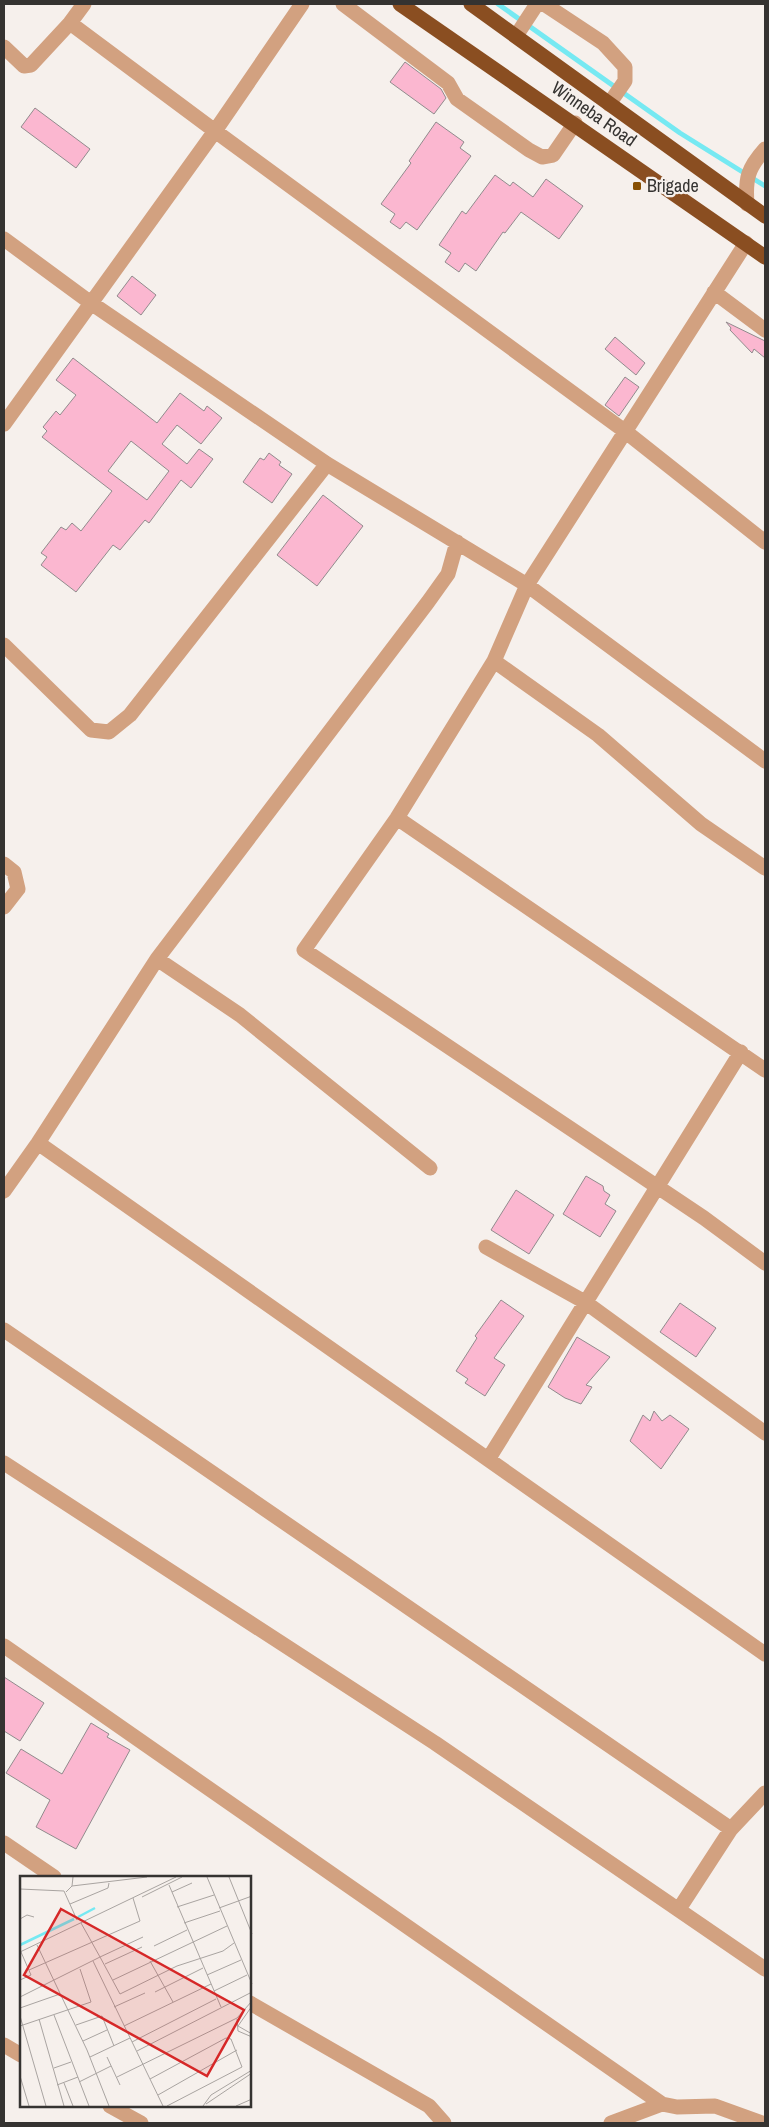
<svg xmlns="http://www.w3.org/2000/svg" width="769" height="2127" viewBox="0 0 769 2127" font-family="'Archivo Narrow',sans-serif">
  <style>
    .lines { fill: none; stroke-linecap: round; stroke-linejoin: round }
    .stream { stroke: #76e9f2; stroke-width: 5 }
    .building { fill: #fbb7d0; stroke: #918b8d; fill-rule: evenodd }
    .minor { stroke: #d2a180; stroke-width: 15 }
    .highway { stroke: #8a4e21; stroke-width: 15 }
    .poi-dot { fill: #885003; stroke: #f6f0ec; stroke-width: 2 }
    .labels { text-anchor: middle; stroke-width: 4.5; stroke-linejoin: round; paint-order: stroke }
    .street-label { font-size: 18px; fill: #353331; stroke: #f6f0ec }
    .poi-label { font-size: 18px; fill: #353331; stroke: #f6f0ec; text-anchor: start }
    .inset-river { fill: none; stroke: #76e9f2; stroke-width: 2.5 }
    .inset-road { fill: none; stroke: #a9a4a1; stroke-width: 1 }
    .view { fill: #d62828; fill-opacity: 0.15; stroke: #d62828; stroke-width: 2.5 }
    .inset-edge { fill: none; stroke: #353331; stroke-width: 2.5 }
  </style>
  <rect width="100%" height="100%" fill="#f6f0ec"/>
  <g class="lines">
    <!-- stream -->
    <path class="stream" d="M498,4l182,129 85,53"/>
  </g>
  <!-- building -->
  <path class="building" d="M405,62l36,27 5,9 -12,16 -44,-32z
    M35,108l55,41 -14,19 -55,-41z
    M436,122l28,20 -4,6 11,8 -54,74 -11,-8 -6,7 -10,-7 5,-8 -14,-10 30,-41 -2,-2z
    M495,175l15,11 3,-4 20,15 13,-18 37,27 -24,33 -38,-27 -16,21 -2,-1 -27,39 -11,-8 -6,9 -14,-10 6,-9 -12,-8 23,-34 4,3z
    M132,276l24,19 -15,20 -24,-19z
    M726,322l39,19v17l-11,-9 -2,4 -22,-23 1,-2z
    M615,337l30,26 -9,12 -31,-26z
    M73,358l84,65 23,-30 24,18 3,-5 15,12 -21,26 -24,-19 -15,19 25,20 12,-15 14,10 -22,29 -10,-8 -32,43 -4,-3 -25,30 -7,-5 -37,47 -35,-27 6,-8 -6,-4 20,-26 5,3 6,-7 9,8 31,-40 -70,-54 5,-6 -4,-4 13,-16 4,4 16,-20 -20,-15zM131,441l38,30 -22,29 -39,-29z
    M625,377l14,10 -20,29 -14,-11z
    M269,453l12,9 -2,3 13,9 -20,29 -29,-21 17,-24 4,2z
    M323,495l40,31 -46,60 -40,-31z
    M586,1176l17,10 1,5 6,4 -5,9 11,7 -16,26 -37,-23z
    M516,1190l38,25 -25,39 -38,-24z
    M501,1300l23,16 -30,42 11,7 -20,31 -20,-13 3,-4 -12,-8 21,-33 -2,-2z
    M680,1303l36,25 -20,29 -36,-25z
    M577,1337l33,20 -24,28 6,2 -11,17 -16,-6 -17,-11z
    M654,1411l8,10 8,-6 19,14 -28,40 -31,-28 13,-26 7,6z
    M4,1677l40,26 -24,38 -16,-10z
    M91,1723l18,11 -2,3 23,13 -54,99 -40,-22 14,-27 -44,-27 15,-24 41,25z"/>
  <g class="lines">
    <!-- minor -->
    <path class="minor" d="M343,4l105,79 9,16 72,51 13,7 11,-2 22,-32
      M544,4l59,39 22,24v14l-16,23
      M70,23l145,108 411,301 139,110
      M516,36l21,-32
      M4,47l20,19 7,-1 39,-42 14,-19
      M747,204c-2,-26 1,-36 18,-55
      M4,239l87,64 236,161 200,121 219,-342
      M714,292l51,38
      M4,424l211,-293 87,-127
      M4,645l87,85 18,2 21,-17 197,-251
      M494,661l104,74 103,89 64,44
      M765,761l-238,-176 -33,76 -97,157 -93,132 400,268 61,45
      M397,818l368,252
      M4,864l10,8 4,17 -14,18
      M157,959l83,56 190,153
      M38,1143l727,511
      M4,1191l34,-48 119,-184 271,-357 20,-28 9,-32
      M486,1247l99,55 180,131
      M4,1330l727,499
      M489,1458l252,-406
      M4,1463l431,280 330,226
      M4,1646l658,458 15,3 38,-1 47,17
      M4,1843l50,34
      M679,1909l52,-80 34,-36
      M250,2003l179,103 15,17
      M4,2045l17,10
      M110,2106l31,17
      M611,2123l51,-19"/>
    <!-- highway -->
    <path class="highway" d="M400,4l365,253
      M471,4l294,212"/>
  </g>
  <!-- markers -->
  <rect class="poi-dot" x="632" y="181" width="10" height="10" rx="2.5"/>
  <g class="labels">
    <!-- street labels -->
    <g class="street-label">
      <text transform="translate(594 114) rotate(35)" y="6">Winneba Road</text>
    </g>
    <!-- poi labels -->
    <g class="poi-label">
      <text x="647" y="192">Brigade</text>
    </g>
  </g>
  <!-- overview -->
  <g transform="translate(20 1876)">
    <rect width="231" height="231" fill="#f6f0ec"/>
    <path class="inset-river" d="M58,41l17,-9M0,69l54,-26"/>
    <path class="inset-road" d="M187,1l45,107M209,1l23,57M149,9l52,122M52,10l75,-9M0,13l44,2 13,29M46,16l6,-6 1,-9M152,16l20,-9M122,21l40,-20M50,28l38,-16 1,-5M157,31l37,-12M199,32l33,-12M0,43l7,-4 7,2M164,47l36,-12M123,61l-43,20 20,37 57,-28 46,-15 11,-8M17,69l50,105 22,56M134,70l33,-16M0,76l156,-75M73,85l70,145M130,85l23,41M85,88l37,-17M9,94l111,-49 -7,-23M187,99l34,-15M0,104l11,-5 -10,-23M93,104l114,-54M194,115l33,-16M135,116l48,-24M0,121l80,-40 -19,-34M232,130l-14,20 14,8M94,131l31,-14M0,132l40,-14M34,139l35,91M0,140l26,90M19,143l25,87M217,143l1,12 14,6M56,149l26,-9 12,30M0,150l71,-24 -11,-33M104,150l87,-42M63,165l24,-11M112,166l84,-43M117,175l115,-59M70,181l40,-19M87,181l13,28M34,192l17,-6M0,200l9,30M97,201l120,-59 15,-17M130,203l76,-41 5,1 11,28 -75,39M59,206l32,-16M44,207l9,23M37,209l21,-8M138,219l79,-45M186,228l46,-31M183,230l8,-11 41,-25M216,230l16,-7"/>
    <path class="view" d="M41,33l183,101 -37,66 -183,-101z"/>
    <rect width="231" height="231" class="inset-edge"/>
  </g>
  <!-- border -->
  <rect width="769" height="2127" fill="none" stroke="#353331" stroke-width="10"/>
</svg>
